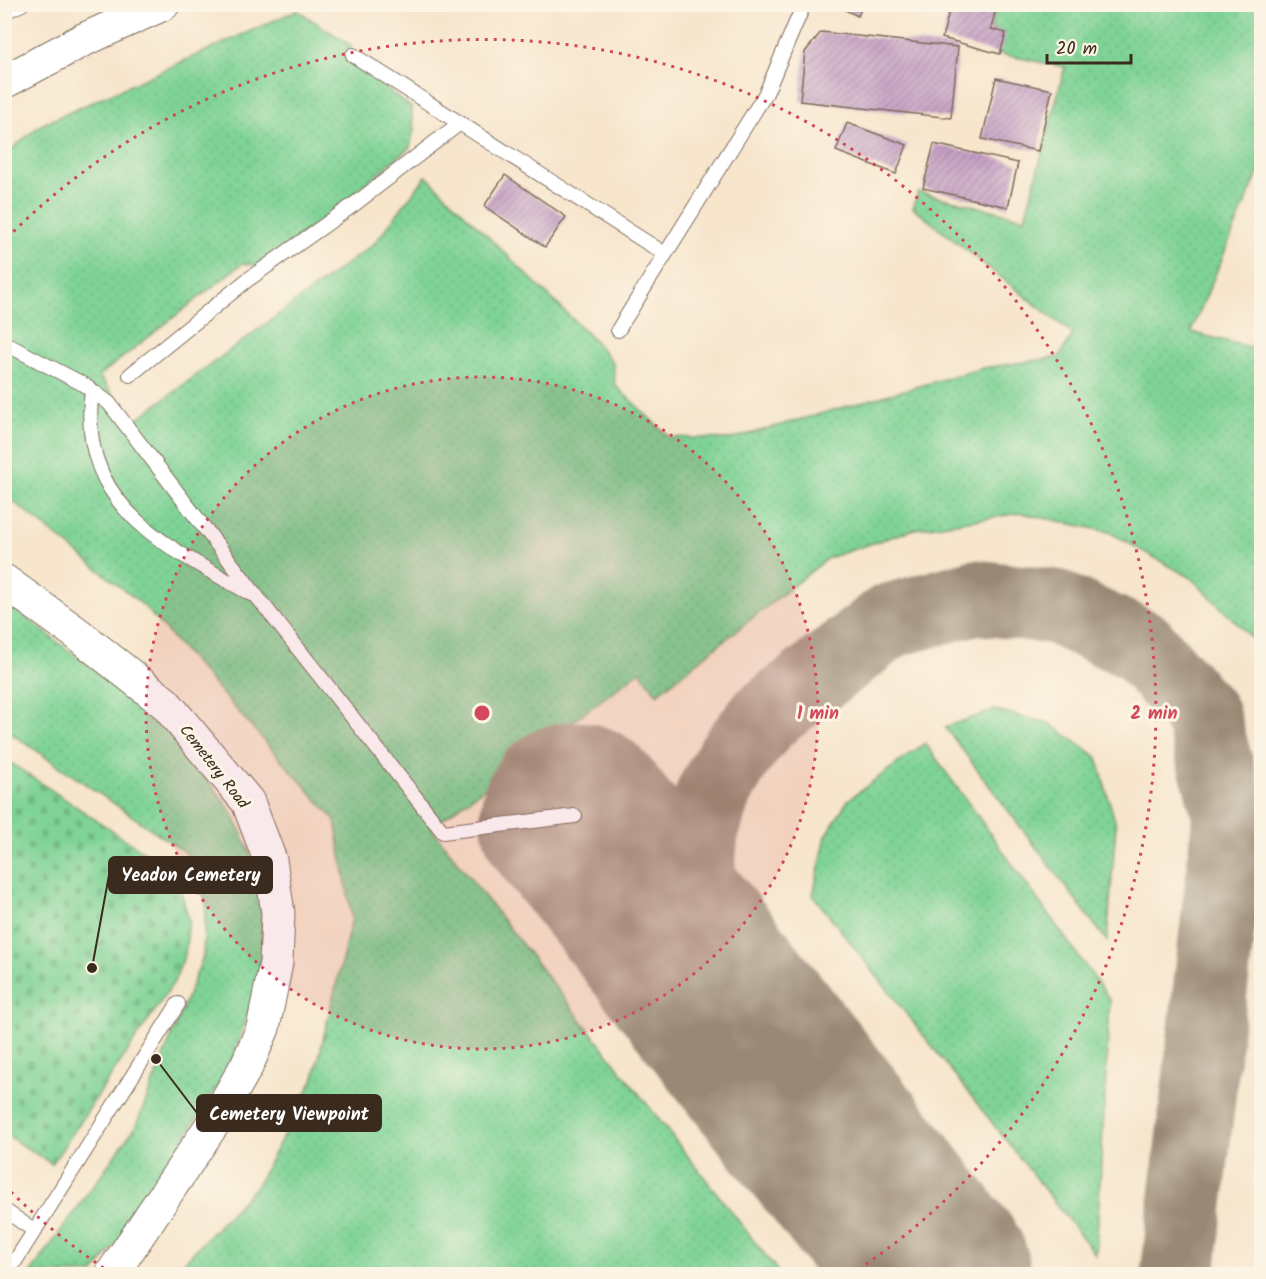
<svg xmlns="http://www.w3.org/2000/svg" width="1266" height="1279" viewBox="0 0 1266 1279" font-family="Kalam,sans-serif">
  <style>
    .grass { fill: url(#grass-dots); stroke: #5d7e5a; stroke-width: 1.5 }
    .cemetery { fill: url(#cemetery-stones); stroke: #5d7e5a; stroke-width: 1.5 }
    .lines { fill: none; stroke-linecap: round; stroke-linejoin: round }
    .stream { stroke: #6bb6e4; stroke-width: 8 }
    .taxiway { stroke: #998875; stroke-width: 75 }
    .runway { stroke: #998875; stroke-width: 189 }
    .building { fill: url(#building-hatch) }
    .service-casing { stroke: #7d6b5b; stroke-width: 16 }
    .tertiary-casing { stroke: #7d6b5b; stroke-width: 35 }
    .service { stroke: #fff; stroke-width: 14 }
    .tertiary { stroke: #fff; stroke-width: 33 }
    .ring { fill: none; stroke: #d1495b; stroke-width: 3; stroke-dasharray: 3 6 }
    .labels { text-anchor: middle; stroke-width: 6; stroke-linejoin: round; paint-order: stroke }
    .street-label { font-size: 16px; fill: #3b2a1e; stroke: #fcf5e5 }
    .centre { fill: #d1495b; stroke: #fcf5e5; stroke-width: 3 }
    .ring-label { font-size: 18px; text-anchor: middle; font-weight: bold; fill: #d1495b; stroke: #fcf5e5; stroke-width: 6; stroke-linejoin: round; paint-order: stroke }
    .leader { fill: none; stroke: #3b2a1e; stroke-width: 2 }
    .callout-dot { fill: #3b2a1e; stroke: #fcf5e5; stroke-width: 2 }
    .callout { fill: #3b2a1e; stroke: #3b2a1e; stroke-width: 2 }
    .callout-label { font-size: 18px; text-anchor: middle; font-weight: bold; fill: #fff }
  </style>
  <defs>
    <pattern id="grass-dots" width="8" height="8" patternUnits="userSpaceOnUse" patternTransform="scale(1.5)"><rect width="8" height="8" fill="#7fd396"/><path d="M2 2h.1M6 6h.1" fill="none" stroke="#6fb581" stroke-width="1.8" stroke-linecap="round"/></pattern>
    <pattern id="cemetery-stones" width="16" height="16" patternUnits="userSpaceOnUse" patternTransform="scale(1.5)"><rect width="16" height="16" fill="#7fd396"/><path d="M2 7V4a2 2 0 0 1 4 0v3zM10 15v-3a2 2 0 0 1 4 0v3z" fill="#6fb581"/></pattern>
    <pattern id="building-hatch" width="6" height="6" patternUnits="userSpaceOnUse" patternTransform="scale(1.5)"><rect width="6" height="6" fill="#c49fc4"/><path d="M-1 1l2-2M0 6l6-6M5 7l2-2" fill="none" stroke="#a0829f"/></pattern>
  </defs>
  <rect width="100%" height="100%" fill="#fcf5e5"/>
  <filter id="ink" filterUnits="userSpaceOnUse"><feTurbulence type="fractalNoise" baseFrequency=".0167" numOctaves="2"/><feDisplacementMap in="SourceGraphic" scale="12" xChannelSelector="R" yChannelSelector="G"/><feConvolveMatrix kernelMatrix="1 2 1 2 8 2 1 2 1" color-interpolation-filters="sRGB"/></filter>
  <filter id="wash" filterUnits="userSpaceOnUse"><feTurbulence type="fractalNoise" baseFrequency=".008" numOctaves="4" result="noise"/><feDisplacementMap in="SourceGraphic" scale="24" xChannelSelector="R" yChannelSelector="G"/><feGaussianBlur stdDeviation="1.35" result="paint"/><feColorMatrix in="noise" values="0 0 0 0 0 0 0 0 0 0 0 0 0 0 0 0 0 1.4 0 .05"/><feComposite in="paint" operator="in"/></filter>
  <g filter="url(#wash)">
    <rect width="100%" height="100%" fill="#f7e5cc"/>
    <!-- grass -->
    <path class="grass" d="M997,5h264v161l-70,166 70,18v301l-3,-7 -67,-66 -82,-46 -88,-19 -106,16 -87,29 -171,136 -17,-23 -209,157 349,446h-607l84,-89 57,-107 38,-160 -17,-98 -191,-214 -139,-111 -1,-339 35,-30 258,-116 55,36 -9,11 68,50 3,22 -4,18 -146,120 -21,-4 -144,113 34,46 242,-179 51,-67 169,165 18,22 2,22 54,52 62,2 252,-71 76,-11 14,-23 -160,-126 5,-16 107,26 40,-151 -66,-13 6,-21 -14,-4z
      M4,601l142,108 47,50 39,54 17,37 12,51 2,51 -11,50 -21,63 -117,182 -21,27h-63l106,-148 67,-169 3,-56 -20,-48 -181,-124z
      M994,710l55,13 48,34 19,68 -9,116 -162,-214z
      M925,743l185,257 -14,255 -283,-360 13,-59 22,-36z"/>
    <!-- cemetery -->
    <path class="cemetery" d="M5,759l157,105 19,28 8,29 -4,33 -11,28 -122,182 -47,-30z"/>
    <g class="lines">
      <!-- stream -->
      <path class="stream" d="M1262,142v8"/>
      <!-- taxiway -->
      <path class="taxiway" d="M754,1043l-44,-82 -11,-41 -2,-43 4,-43 12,-40 22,-39 28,-36 126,-98 87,-24 80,10 85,39 61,69 28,101 -52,458"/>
      <!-- runway -->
      <path class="runway" d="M575,816l361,458"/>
    </g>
    <g id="blocks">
      <!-- building -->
      <path class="building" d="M832,4h31l-5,12z
        M951,4h46l-6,25 15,4 -6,21 -58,-16z
        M821,32l137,15 -7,71 -151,-17 5,-49z
        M996,78l56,12 -14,61 -56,-12z
        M847,123l60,22 -11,29 -60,-23z
        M934,144l84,19 -10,44 -85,-19z
        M505,175l61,42 -21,30 -61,-41z"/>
    </g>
  </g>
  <g filter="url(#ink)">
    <use href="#blocks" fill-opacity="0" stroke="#7d6b5b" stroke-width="1.5"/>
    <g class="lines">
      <!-- service casing -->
      <g class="service-casing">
        <path id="service" d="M4,12l18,-8
          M353,55l312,199
          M618,330l148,-237 38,-89
          M4,343l79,41 26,19 149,195 185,234 132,-16
          M130,375l116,-94 110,-78 104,-80
          M92,391c-16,115 74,155 159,203
          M4,1210l31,21
          M7,1274l171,-270"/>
      </g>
      <!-- tertiary casing -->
      <g class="tertiary-casing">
        <path id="tertiary" d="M4,82l77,-41 82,-37
          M4,581l71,51 90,71 83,99 22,58 8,53 -2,50 -13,65 -16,37 -29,51 -106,158"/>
      </g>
      <!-- service -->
      <use href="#service" class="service"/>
      <!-- tertiary -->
      <use href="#tertiary" class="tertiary"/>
    </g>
  </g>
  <!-- distance rings -->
  <circle cx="482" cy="713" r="336" fill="#d1495b" fill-opacity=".12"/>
  <g class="ring">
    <circle cx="482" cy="713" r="336"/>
    <path d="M111 1273A672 672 0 0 1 7 1188M7 238A672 672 0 1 1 853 1273"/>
  </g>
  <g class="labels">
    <!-- street labels -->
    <g class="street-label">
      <text transform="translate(215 766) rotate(52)" y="6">Cemetery Road</text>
    </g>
  </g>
  <circle cx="482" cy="713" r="9" class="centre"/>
  <g class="ring-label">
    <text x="818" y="719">1 min</text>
    <text x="1154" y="719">2 min</text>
  </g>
  <!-- callouts -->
  <path class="leader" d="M92 968L109 875M156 1059L197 1113"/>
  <g class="callout-dot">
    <circle cx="92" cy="968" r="6"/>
    <circle cx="156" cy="1059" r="6"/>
  </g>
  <g class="callout">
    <rect x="109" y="857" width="163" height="36" rx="6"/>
    <rect x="197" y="1095" width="184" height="36" rx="6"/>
  </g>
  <g class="callout-label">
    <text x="191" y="881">Yeadon Cemetery</text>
    <text x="289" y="1120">Cemetery Viewpoint</text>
  </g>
  <!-- margin -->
  <rect width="1266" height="1279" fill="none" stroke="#fcf5e5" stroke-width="24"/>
  <!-- scale -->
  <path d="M1047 54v9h84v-9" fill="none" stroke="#3b2a1e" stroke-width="3"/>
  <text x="1056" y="54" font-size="18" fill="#3b2a1e" stroke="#fcf5e5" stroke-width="4.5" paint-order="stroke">20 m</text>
</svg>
